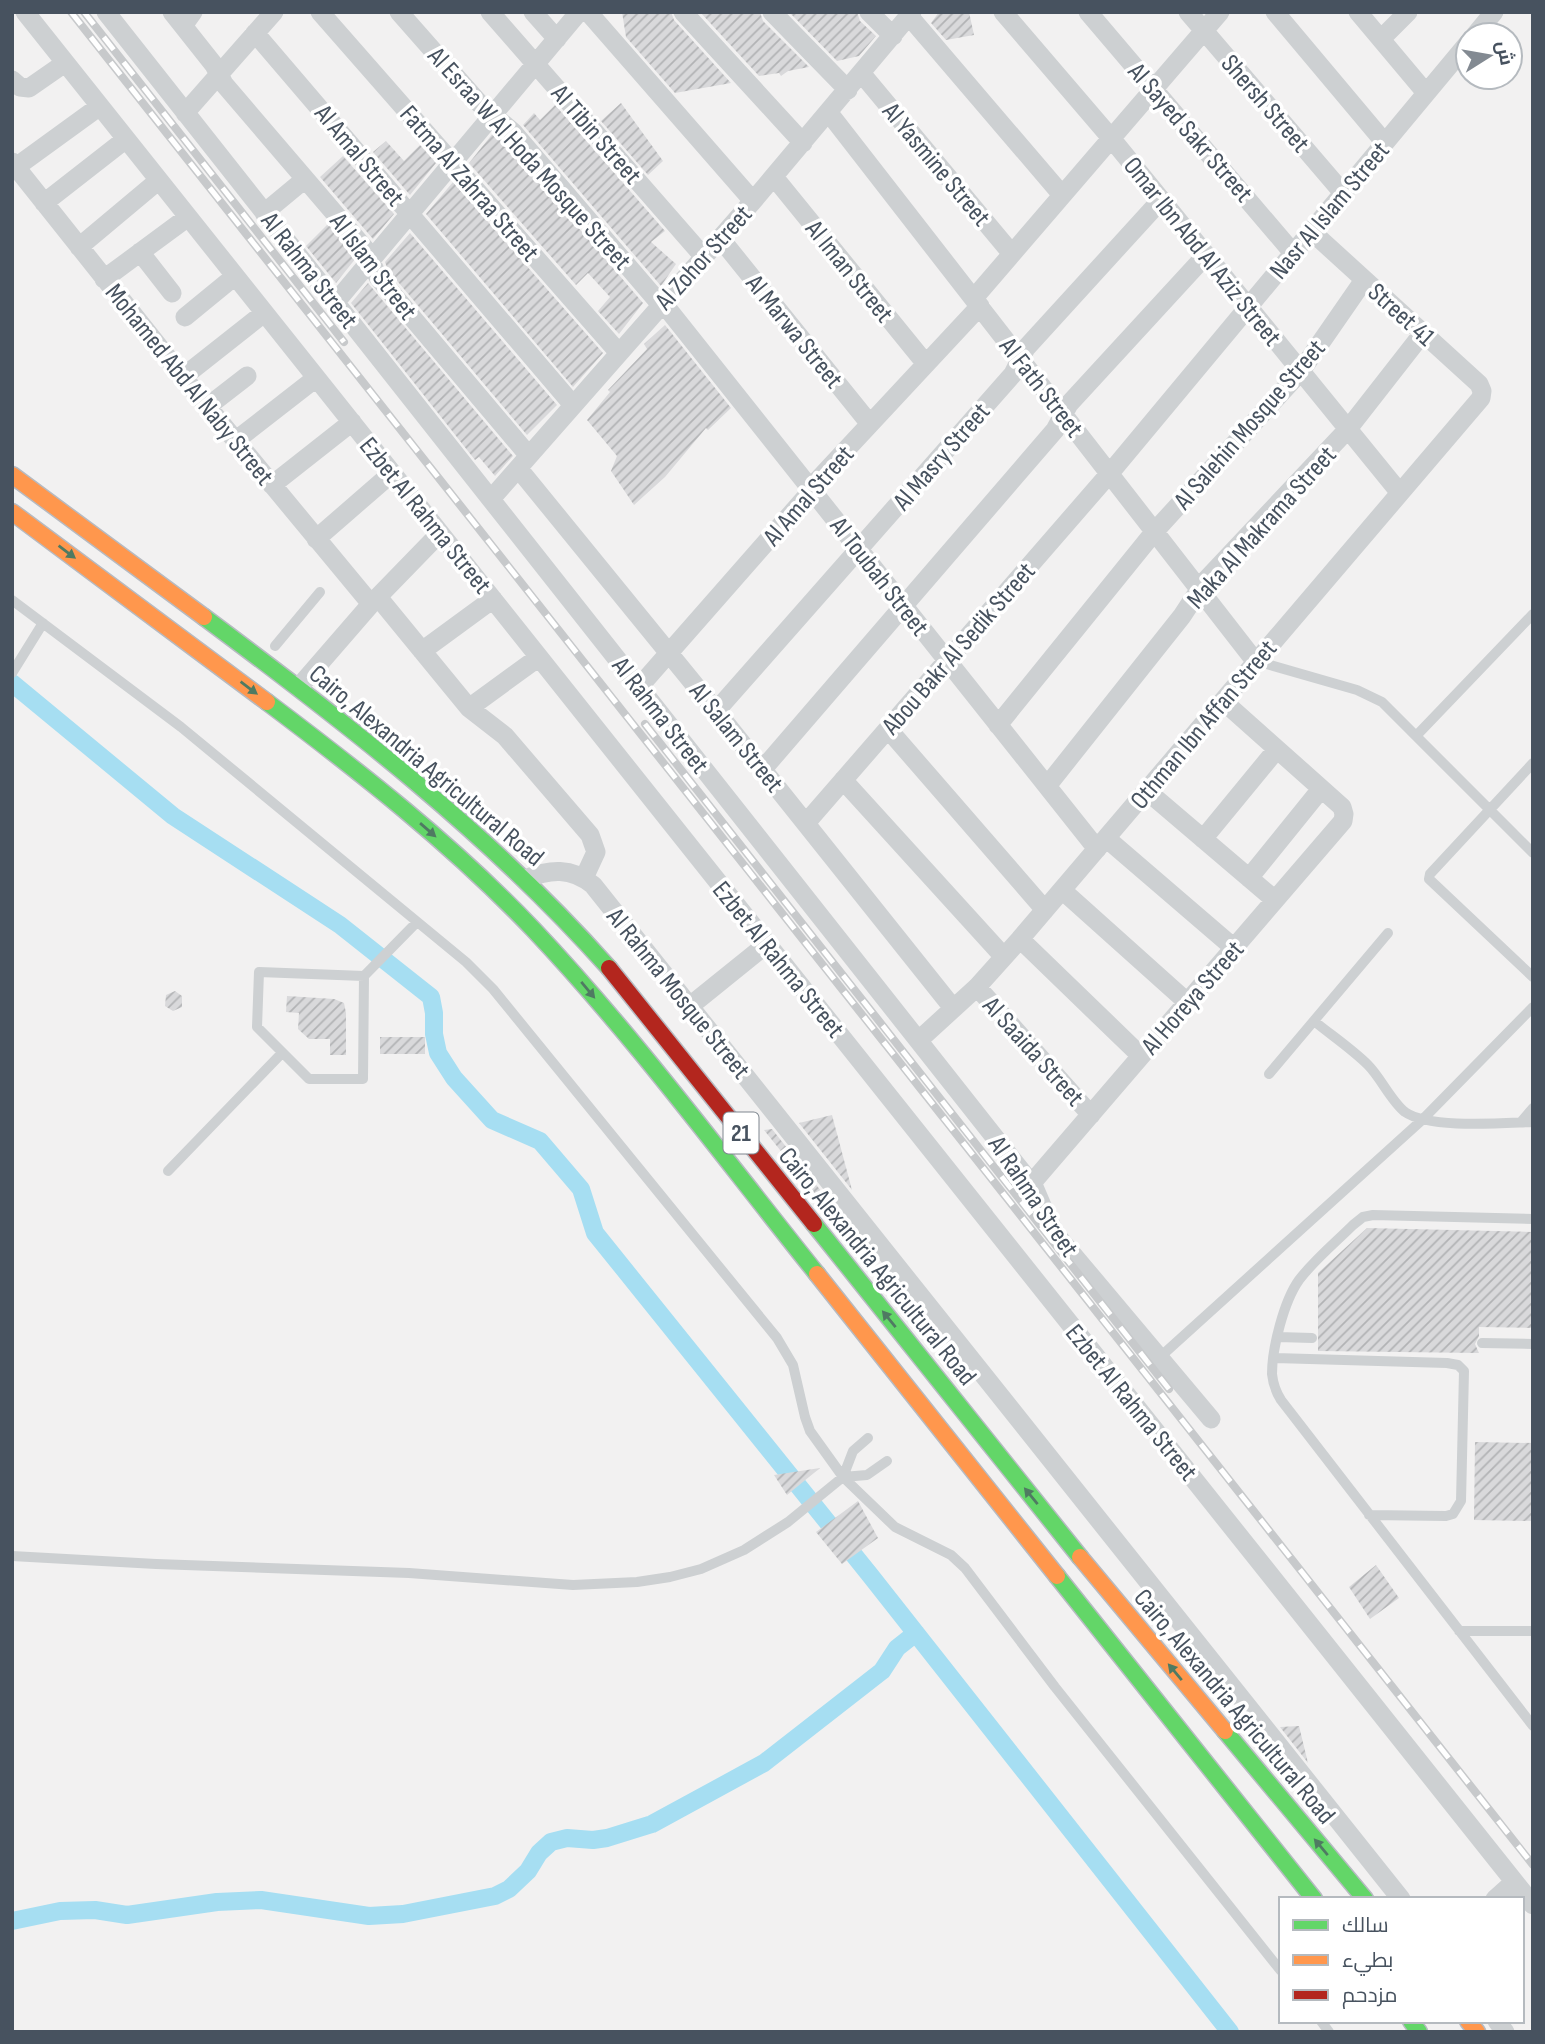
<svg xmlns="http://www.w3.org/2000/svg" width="1545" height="2044" viewBox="0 0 1545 2044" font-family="'Sofia Sans Condensed',Cairo,sans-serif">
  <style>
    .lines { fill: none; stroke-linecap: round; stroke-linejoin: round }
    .canal { stroke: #a6def2; stroke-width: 18 }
    .building { fill: url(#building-hatch) }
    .fast-casing { stroke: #b6bac1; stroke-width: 19 }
    .slow-casing { stroke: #b6bac1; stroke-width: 19 }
    .jam-casing { stroke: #b6bac1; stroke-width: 19 }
    .lane { stroke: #cdd0d2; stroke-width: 10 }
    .street { stroke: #cdd0d2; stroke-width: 19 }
    .fast { stroke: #63d668; stroke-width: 16 }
    .slow { stroke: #ff974d; stroke-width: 16 }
    .jam { stroke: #b3261e; stroke-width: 16 }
    .rail-casing { stroke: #c7c9cb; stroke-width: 8 }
    .rail { stroke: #fff; stroke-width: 5; stroke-dasharray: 16; stroke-linecap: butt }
    .oneway { fill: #4f7a62 }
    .labels { text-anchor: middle; stroke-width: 7; stroke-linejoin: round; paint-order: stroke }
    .shield { fill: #fff; stroke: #7e868f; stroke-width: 2 }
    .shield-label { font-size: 24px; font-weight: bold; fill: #47525f }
    .street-label { font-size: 26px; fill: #47525f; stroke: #fff }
  </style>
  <defs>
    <pattern id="building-hatch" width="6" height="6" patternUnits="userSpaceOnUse" patternTransform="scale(1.75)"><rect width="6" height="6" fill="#d9d9db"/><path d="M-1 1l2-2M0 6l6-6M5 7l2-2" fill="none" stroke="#b2b3b5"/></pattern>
  </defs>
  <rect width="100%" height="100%" fill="#f2f1f1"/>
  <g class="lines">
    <!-- canal -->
    <path class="canal" d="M12,683l161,133 167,109 91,72 3,16v21l4,19 16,25 38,42 48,21 41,48 14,44 275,342 360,457
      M12,1921l48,-10 35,-1 32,5 90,-13 44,-2 108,16 34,-2 92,-18 14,-7 19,-18 11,-18 12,-11 16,-4 26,2 14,-2 45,-14 112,-61 118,-92 15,-23 19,-15"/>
  </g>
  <!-- building -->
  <path class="building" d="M622,12h49l3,8 57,63 -56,10 -49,-56z
    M700,12h60l3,9 46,46 -21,4 -7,5 -2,-3 -20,3z
    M789,12h68l3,9 16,15 -17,20 -22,5z
    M939,12h30l5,23 -28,5 -15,-17z
    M621,103l42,58 -15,14 -47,-54z
    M555,105l110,126 -14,11 25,22 -15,22 -138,-161 11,-12 6,7z
    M494,132l10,9 139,162 -24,31 -21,-23 12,-14 -22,-24 -12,12 -107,-122z
    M386,141l18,20 16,-16 16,18 -26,32 -37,-43z
    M343,156l51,58 -21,25 -53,-62z
    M453,182l150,171 -30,34 -147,-173z
    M328,224l28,34 -20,25 -30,-37z
    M410,233l147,172 -30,30 -139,-165 -3,-8z
    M368,283l145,173 -18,20 -16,-19 -4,3 -124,-157z
    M665,325l66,83 -23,22 -2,-2 -41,49 -31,28 -23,-34 6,-15 -30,-36 23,-28 -2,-2 39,-41 -3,-5z
    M175,991l7,5v11l-9,4 -8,-5 1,-11z
    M287,996l47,3 10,4 2,10v42h-16v-16h-21l-11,-10 1,-16 -13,-1z
    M380,1037h45v17h-45z
    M832,1115l20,75 -53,-67z
    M772,1129l87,110 1,11 -96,-120z
    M1367,1228l166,4v96l-54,-1v9l-4,8 4,9 -161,-2v-78z
    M1475,1442l58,1v78l-59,-1z
    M820,1468l-33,27 -13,-20z
    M858,1501l20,37 -36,26 -26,-32z
    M1376,1565l23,33 -29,21 -21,-32z
    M1299,1726l9,37 -28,-36z"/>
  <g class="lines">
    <!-- fast casing -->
    <g class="fast-casing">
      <path id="fast" d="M204,617c144,107 286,217 405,351
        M267,702c93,70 185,142 266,227 102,108 191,229 284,345
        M814,1224l266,333
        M1057,1576l257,323
        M1225,1731l140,168
        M1411,2021l8,11"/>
    </g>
    <!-- slow casing -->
    <g class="slow-casing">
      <path id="slow" d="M12,475l192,142
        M12,512l255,190
        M817,1274l240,302
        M1080,1557l145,174
        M1468,2021l9,11"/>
    </g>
    <!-- jam casing -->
    <g class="jam-casing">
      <path id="jam" d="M609,968l205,256"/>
    </g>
    <!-- lane -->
    <path class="lane" d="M12,600l169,127 285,235 27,27 284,349 16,27 12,52 5,14 33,46 52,50 56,28 14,13 90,119 226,284
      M275,646l45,-54
      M1256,661l101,29 25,12 151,151
      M12,673l31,-50
      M1416,736l117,-122
      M1533,763l-103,111 -1,5 104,98
      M364,976l-105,-4 -2,55 52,52h54l1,-103 53,-54
      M1314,1021c17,14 38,28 54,44 13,13 23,36 37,47 24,17 97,11 128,10
      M1269,1074l119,-141
      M1521,1122l12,-14
      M168,1171l114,-118
      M1533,1219l-160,-4 -10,2 -10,8c-17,17 -39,35 -54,55 -15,21 -27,68 -27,94 1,10 4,18 9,26l252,326
      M1278,1337l34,1
      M1482,1343l51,1
      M1159,1358l263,-238 111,-113
      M1275,1358l172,5 11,2 6,6 -3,130 -8,13 -7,2 -77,-1
      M843,1477l24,-2 20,-14
      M12,1556l144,8 253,9 164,12 64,-3 33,-5 31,-8 43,-19 44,-28 55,-45 10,-26 15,-13
      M1459,1631h74
      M1321,2021l8,11"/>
    <!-- street -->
    <path class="street" d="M25,12l1508,1893
      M106,12l928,1175 15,35 9,15 153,182
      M172,12l42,53 10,19 142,166 12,27 151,179
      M320,12l299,341
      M399,12l81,92 33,28 148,173
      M490,12l214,245
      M533,12l24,27
      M588,12l165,189
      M683,12l120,131
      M772,12l76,78
      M869,12l24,24
      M1003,12l108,126 289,355
      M1088,12l205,241
      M1188,12l155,181
      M1275,12l110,131
      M1358,12l68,81
      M909,16l153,179
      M183,26l10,-14
      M255,33l318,372
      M1475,35l19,-23
      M1381,39l27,-27
      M862,74l150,180
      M12,80l8,7 9,1 36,-25
      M185,113l89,-101
      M829,113l426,548
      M12,162l171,215 188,227
      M16,167l84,-61
      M774,177l152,187
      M44,203l82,-64
      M264,213l41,-34
      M720,238l150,186
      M79,247l80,-67
      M140,252l32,41
      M104,279l84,-62
      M974,298l246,-286
      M335,303l244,-291
      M663,303l434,546
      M185,317l50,-41
      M183,377l81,-64
      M207,407l40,-31
      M235,441l81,-63
      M518,468l198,243 237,297
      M272,485l80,-63
      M491,499l262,-298 159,-189
      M316,539l76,-66
      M378,597l91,111 36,28 85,99 6,17 -12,26
      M422,651l71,-52
      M299,687l72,-83 69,-71
      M639,687l166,-189 11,-16 164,-176
      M469,708l70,-51
      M716,711l297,-337 13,-26 135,-148
      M998,725l157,-194 146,-160 63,-91
      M888,729l157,181
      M763,769l292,-339 14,-26 137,-149
      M843,780l161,177
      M1047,786l135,-170 23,-35 143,-152 75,-96
      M1147,791l128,109
      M806,823l304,-350 358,-430
      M1106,838l128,110
      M1203,839l74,-90
      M1249,878l72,-89
      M525,879c25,-10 46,-12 68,6l808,1014
      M1062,890l125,112
      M1020,939l121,117
      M977,987l114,128
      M690,1006l77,-62
      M919,1040l58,-53 43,-48 461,-541 1,-7 -3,-7 -168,-153
      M1031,1184l312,-363 1,-7 -2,-7 -119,-106
      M1495,1899l19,-17
      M1497,2021l8,11"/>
    <!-- fast -->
    <use href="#fast" class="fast"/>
    <!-- slow -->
    <use href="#slow" class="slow"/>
    <!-- jam -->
    <use href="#jam" class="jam"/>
    <!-- rail casing -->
    <g class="rail-casing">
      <path id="rail" d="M71,12l1462,1853
        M84,12l260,330
        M645,724l524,665"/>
    </g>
    <!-- rail -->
    <use href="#rail" class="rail"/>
  </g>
  <!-- one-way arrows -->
  <defs><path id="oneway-solid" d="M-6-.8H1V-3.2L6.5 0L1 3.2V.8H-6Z" transform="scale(1.75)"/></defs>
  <g class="oneway">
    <use href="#oneway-solid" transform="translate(67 552) rotate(37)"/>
    <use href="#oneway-solid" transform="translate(249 688) rotate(37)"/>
    <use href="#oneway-solid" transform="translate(428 830) rotate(41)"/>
    <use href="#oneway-solid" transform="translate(588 990) rotate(50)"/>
    <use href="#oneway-solid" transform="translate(889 1319) rotate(-129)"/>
    <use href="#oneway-solid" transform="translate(1031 1496) rotate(-129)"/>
    <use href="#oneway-solid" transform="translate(1175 1672) rotate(-130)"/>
    <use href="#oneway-solid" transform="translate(1321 1847) rotate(-130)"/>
  </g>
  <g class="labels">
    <!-- shield labels -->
    <rect class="shield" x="723.5" y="1112.5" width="35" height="41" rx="5"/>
    <g class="shield-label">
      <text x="741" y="1141">21</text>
    </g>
    <!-- street labels -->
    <g class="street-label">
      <text transform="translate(1266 103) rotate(49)" y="9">Shersh Street</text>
      <text transform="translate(1191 132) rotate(49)" y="9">Al Sayed Sakr Street</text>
      <text transform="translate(597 134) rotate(49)" y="9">Al Tibin Street</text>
      <text transform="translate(360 155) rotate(50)" y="9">Al Amal Street</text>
      <text transform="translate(530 158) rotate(48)" y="9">Al Esraa W Al Hoda Mosque Street</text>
      <text transform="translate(937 164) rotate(50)" y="9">Al Yasmine Street</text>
      <text transform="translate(470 183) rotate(49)" y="9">Fatma Al Zahraa Street</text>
      <text transform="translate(1329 210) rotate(-50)" y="9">Nasr Al Islam Street</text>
      <text transform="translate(1203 251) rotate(51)" y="9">Omar Ibn Abd Al Aziz Street</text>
      <text transform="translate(703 257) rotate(-48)" y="9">Al Zohor Street</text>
      <text transform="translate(374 266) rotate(53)" y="9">Al Islam Street</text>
      <text transform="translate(310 270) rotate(52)" y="9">Al Rahma Street</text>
      <text transform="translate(850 271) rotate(51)" y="9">Al Iman Street</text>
      <text transform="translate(1402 314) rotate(42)" y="9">Street 41</text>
      <text transform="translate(795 331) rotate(51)" y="9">Al Marwa Street</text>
      <text transform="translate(190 384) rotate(51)" y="9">Mohamed Abd Al Naby Street</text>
      <text transform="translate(1042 387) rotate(52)" y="9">Al Fath Street</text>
      <text transform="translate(1249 424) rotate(-49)" y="9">Al Salehin Mosque Street</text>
      <text transform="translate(941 456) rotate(-49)" y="9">Al Masry Street</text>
      <text transform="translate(808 495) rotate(-49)" y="9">Al Amal Street</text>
      <text transform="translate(426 515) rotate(51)" y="9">Ezbet Al Rahma Street</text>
      <text transform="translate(1261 527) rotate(-48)" y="9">Maka Al Makrama Street</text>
      <text transform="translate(880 576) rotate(52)" y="9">Al Toubah Street</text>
      <text transform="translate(958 648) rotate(-49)" y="9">Abou Bakr Al Sedik Street</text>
      <text transform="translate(661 715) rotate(52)" y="9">Al Rahma Street</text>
      <text transform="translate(1203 724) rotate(-50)" y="9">Othman Ibn Affan Street</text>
      <text transform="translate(737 737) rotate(51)" y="9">Al Salam Street</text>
      <text transform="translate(427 765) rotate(40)" y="9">Cairo, Alexandria Agricultural Road</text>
      <text transform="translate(779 959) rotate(51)" y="9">Ezbet Al Rahma Street</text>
      <text transform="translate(679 993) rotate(51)" y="9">Al Rahma Mosque Street</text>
      <text transform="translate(1192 997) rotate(-49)" y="9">Al Horeya Street</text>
      <text transform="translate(1034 1051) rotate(48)" y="9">Al Saaida Street</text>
      <text transform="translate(1034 1196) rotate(56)" y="9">Al Rahma Street</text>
      <text transform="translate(878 1266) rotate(51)" y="9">Cairo, Alexandria Agricultural Road</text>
      <text transform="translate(1132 1402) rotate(51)" y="9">Ezbet Al Rahma Street</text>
      <text transform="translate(1235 1706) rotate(50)" y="9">Cairo, Alexandria Agricultural Road</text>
    </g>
  </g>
  <!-- border -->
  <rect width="1545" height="2044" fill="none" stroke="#47525f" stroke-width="28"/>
  <!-- legend -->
  <rect x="1279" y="1897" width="245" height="126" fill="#ffffff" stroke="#b5babf" stroke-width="2"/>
  <rect x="1293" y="1920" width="35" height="10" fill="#63d668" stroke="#b5babf" stroke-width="2"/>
  <text x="1342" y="1932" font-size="21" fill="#47525f">سالك</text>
  <rect x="1293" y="1955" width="35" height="10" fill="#ff974d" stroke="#b5babf" stroke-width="2"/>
  <text x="1342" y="1967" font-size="21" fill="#47525f">بطيء</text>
  <rect x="1293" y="1990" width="35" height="10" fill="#b3261e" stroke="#b5babf" stroke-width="2"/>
  <text x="1342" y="2002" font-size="21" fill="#47525f">مزدحم</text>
  <!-- north arrow -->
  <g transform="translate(1489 56) rotate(79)"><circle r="33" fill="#ffffff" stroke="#b5babf" stroke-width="2"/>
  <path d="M0-5L12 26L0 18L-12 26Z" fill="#838a92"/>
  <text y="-10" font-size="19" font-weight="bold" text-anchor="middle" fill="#47525f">ش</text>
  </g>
</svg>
